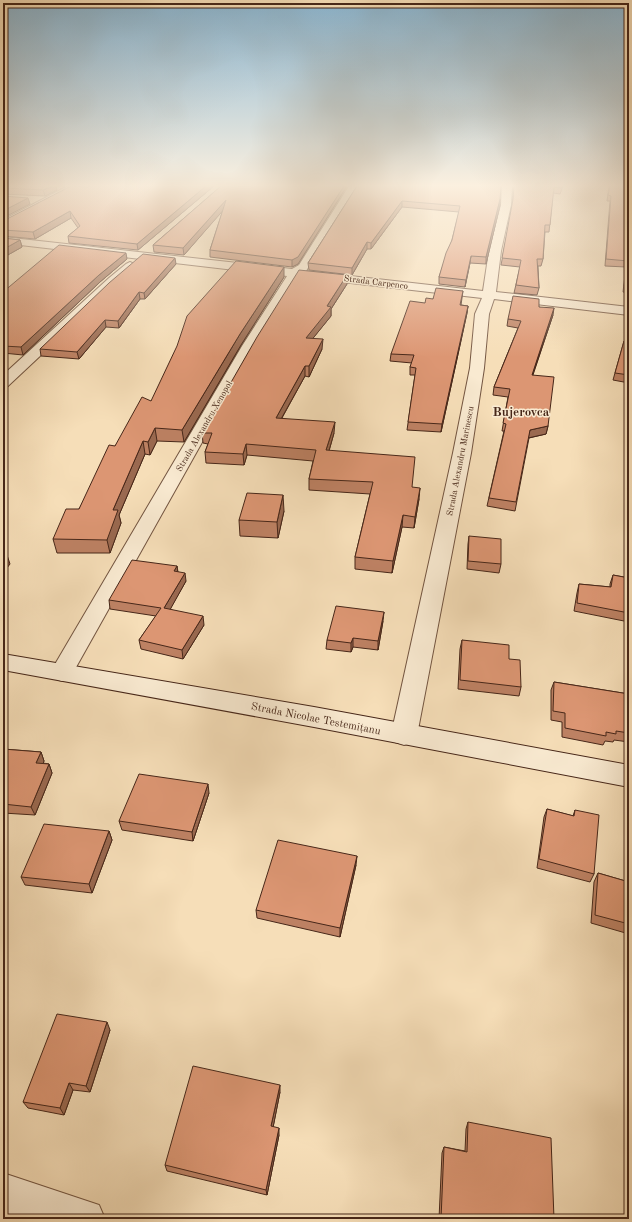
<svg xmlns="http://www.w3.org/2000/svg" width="632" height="1222" viewBox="0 0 632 1222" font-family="'Old Standard TT',serif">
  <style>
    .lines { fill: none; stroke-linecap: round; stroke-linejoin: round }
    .street-casing { stroke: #735541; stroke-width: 2 }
    .secondary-casing { stroke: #472719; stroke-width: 2 }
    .street { fill: #f9ead1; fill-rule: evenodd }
    .secondary { fill: #f9ead1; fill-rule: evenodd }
    .wall { fill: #bd8163; stroke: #472719 }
    .shaded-wall { fill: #9a6950; stroke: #472719 }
    .building { fill: #dc9673; stroke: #472719 }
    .labels { text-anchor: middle; stroke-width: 3; stroke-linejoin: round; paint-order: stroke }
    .far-street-label { font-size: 9px; fill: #472719; stroke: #f9ead1 }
    .street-label { font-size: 11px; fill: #472719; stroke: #f9ead1 }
    .far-district-label { font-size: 13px; font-weight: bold; fill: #472719; stroke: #f9ead1 }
  </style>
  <rect width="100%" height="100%" fill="#f6deb8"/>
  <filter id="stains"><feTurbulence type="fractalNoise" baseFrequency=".005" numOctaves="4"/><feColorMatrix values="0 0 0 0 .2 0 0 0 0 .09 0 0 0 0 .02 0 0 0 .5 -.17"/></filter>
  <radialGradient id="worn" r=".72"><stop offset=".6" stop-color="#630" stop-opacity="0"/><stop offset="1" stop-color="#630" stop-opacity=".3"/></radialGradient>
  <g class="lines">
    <!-- street casing -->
    <g class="street-casing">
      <path id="street" d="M68,186h12l-77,41v-7z
        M349,186h10l-53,85 177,20 6,-40 12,-46 1,-19h10l-1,19 -10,46 -5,41 133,15v8l-135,-16 -5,15 -5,54 -13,85 -54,282 -4,7 -9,3 -9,-3 -4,-7 62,-282 17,-85 5,-54 7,-16 -184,-21 -42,69 -186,332 -8,3 -8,-3 -4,-6 4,-6 188,-320 45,-70 -284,-33v-6l289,32 7,-4z
        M130,262l4,2 2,2 -2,2 -126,118 -5,2v-13l106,-97 17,-14z
        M3,1173l96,32 6,14h-82l-20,-6z"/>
    </g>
    <!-- secondary casing -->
    <g class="secondary-casing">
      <path id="secondary" d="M3,654l311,53 315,58v22l-315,-60 -311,-57z"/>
    </g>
    <!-- street -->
    <use href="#street" class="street"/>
    <!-- secondary -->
    <use href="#secondary" class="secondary"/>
  </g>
  <!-- wall -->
  <path class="wall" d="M3,186l54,4 -12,6 -42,-2z
    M214,186l-76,64 -69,-7 -1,-7 10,-8 -7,-10 -36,21 -32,-3v-15l85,-34z
    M221,186h126l-49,78 -6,3 -82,-10v-7l13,-40 -39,45 -30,-3 -1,-7z
    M357,186l143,13v6l-14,59 -16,-1 -5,24 -26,-3v-7l13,-37 7,-28 -57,-5 -31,42h-4l-15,26 -43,-5 -1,-7z
    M513,186h50l-3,8 -7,-1 -4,39h-4l-2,27 -2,7h-3l1,22 -2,7 -23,-2 6,-26 -19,-2 12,-62z
    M609,186h20v107l-6,-1 3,-25 -21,-1 5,-65h-3z
    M3,238l17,2 2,7 -16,9h-3z
    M127,259l-27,23 -77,73 -20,-2v-61z
    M176,264l-31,35h-5l-21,29 -13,-1 -27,32 -38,-3 -1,-7z
    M284,277l-43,68 -57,97 -27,-1 -7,14 -5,-1 -26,61 2,8 -11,30h-53l-4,-14 26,-30 36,-63 36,-45z
    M347,284l-16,25v7l-18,22 9,11 -13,28 -4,-1 -23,42 52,15 -5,18 83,36 7,12 -5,29 -12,-1 -10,46 -37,-4v-12l15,-63 -61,-4v-11l4,-18 -66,-6 -3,10 -38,-2 -1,-11 3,-8 -5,-1 -1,-10z
    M463,291l-2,14 7,1 -1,7 -26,119 -34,-2 8,-55h-5v-8l2,-4 -22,-2 1,-7 34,-51 8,-4z
    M539,307l14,8 -20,60 15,51 -2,8 -17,4 -14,73 -28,-5 17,-75h-2l6,-34 -15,-2 1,-8 24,-59 -11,-2 1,-7z
    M624,341l5,1v41l-16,-3z
    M284,511l-6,27 -38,-2 -1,-16z
    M469,536l32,28 -2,9 -32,-4 1,-25z
    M177,566l1,6 8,9 -16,28 34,16 -21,34 -42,-10 -2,-9 17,-24 -46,-7 -1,-9z
    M613,575l16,3v44l-55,-11 3,-18 2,-9 31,3v-3z
    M383,621l-5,29 -25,-3 -2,5 -25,-3 1,-9z
    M462,640l47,19 12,28 -2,9 -61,-7 2,-40z
    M554,682l75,12v48l-15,-2 -1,2 -8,-1 -2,4 -41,-8v-15l-11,-2v-30z
    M3,749l38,3 3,9 -1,2 6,1 3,9 -17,42 -32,-2z
    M209,793l-16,48 -71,-11 -3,-9z
    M547,809l26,7 2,-6 19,64 -4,8 -53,-14 7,-51z
    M109,831l3,9 -20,53 -67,-8 -4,-8z
    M356,865l-16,72 -83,-19 -1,-8z
    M598,873l31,9v52l-38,-11 3,-41z
    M110,1030l-20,62 -17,-2 -9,25 -36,-7 -5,-6z
    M280,1092l-7,35 6,8 -12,60 -100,-24 -2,-6z
    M468,1122l86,97h-115l3,-66 2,-6 21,4 1,-22z"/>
  <!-- shaded-wall -->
  <path class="shaded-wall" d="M53,186h3l1,4 -12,6 -2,-6z
    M206,186h8l-76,64 -1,-6z
    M344,186h3l-49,78 -6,3v-7z
    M28,198l2,6 -27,14v-7z
    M500,199v6l-14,59v-7z
    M226,200l1,6 -43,49 -1,-7z
    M402,201v6l-31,42v-6z
    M70,211l1,7 -36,21 -2,-7z
    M20,240l2,7 -16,9 -2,-7z
    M367,242v7l-15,26v-7z
    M126,253l1,6 -27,23 -77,73 -2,-8 78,-72z
    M471,256l-1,7 -5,24 1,-7z
    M175,258l1,6 -31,35 -1,-6z
    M284,267v10l-43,68 -57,97 -2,-12 58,-96z
    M347,275v9l-16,25v7l-25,31v-9l21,-32z
    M139,292l1,7 -21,29 -1,-7z
    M468,306l-1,7 -26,119 1,-8z
    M554,308l-1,7 -23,67 2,-7z
    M105,320l1,7 -27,32 -2,-7z
    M323,339l-1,10 -13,28v-11z
    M305,366v10l-29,52v-10z
    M335,422l-1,11 -8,28v-11z
    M548,426l-2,8 -18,4 2,-8z
    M155,428l2,13 -7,14 -2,-13z
    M143,441l2,13 -26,61 2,8 -11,30 -3,-13 6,-30z
    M246,444l1,11 -3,10 -1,-11z
    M420,488l-1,11 -5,29 1,-11z
    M283,495l1,16 -6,27 -1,-16z
    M403,515l-1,12 -10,46 1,-12z
    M7,555l3,9 -7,9v-13z
    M177,566l1,9 -4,-4z
    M185,573l1,8 -20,36 -2,-9z
    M384,612l-1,9 -5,29v-9z
    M203,616l1,9 -21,34 -1,-9z
    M353,638v9l-2,5v-9z
    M41,752l3,9 -4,11 -4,-9z
    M49,764l3,9 -17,42 -4,-8z
    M208,784l1,9 -16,48 -1,-9z
    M109,831l3,9 -20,53 -3,-9z
    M357,856l-1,9 -16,72v-9z
    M107,1022l3,8 -20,62 -4,-6z
    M69,1083l4,7 -9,25 -4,-7z
    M280,1085v7l-8,41 -1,-7z
    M279,1128v7l-12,60 -1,-5z"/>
  <!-- building -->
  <path class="building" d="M3,186h50l-10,4 -40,-2z
    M71,186l17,1 3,-1h115l-69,58 -69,-8 12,-10 -10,-15 -37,21 -30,-2v-9z
    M221,186h123l-46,71 -6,3 -82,-10 16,-50 -43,48 -30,-3z
    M357,186h144l-1,13 -14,58 -15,-1 -5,24 -27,-3 7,-24 6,-13 8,-34 -58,-5 -31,42 -4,-1 -15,26 -44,-5z
    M514,186h48l-1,2 -7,-1 -4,38h-5l-2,34h-6l2,29 -23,-3 5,-25 -19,-2 11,-59z
    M610,186h19v100h-5l4,-25 -22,-2 5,-63 -3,-1z
    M3,196l25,2 -25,13z
    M3,238l17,2 -16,9h-1z
    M59,245l67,8 -27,22 -78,72 -18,-1v-54z
    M143,254l32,4 -31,35 -5,-1 -21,29 -13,-1 -28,32 -37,-3 69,-66z
    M236,261l48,6 -44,67 -58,96 -27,-2 -7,14 -5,-1 -30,69h5l-11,30 -54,-1 13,-30h13l30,-64 6,1 27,-49 9,4 26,-55 10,-30z
    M299,270l48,5 -20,31 4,1 -25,31 17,1 -14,27h-4l-29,52 59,4 -9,28 89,7 -3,30 8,1 -5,29 -12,-2 -10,46 -38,-4 18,-75 -64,-3 7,-29 -70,-6 -3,10 -38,-2 7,-19h-10l55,-96z
    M436,288l27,3 -3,14 8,1 -26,118 -34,-2 8,-54 -6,-1 4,-12 -23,-1 19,-53 15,2 1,-5 7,1z
    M513,296l26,3v8l15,1 -22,67 22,2 -6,49 -18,4 -14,72 -27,-4 17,-74 -3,-1 7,-34 -16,-2 27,-66 -13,-2z
    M624,341l5,1v33l-14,-2z
    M247,493l36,2 -6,27 -38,-2z
    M469,536l32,3v25l-33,-3z
    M3,555h4l-4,5z
    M132,560l45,6 -3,5 11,2 -21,35 39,8 -21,34 -43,-10 22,-32 -52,-8z
    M613,575l16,3v35l-52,-10 2,-19 32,3z
    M336,606l48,6 -6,29 -25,-3 -2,5 -24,-3z
    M462,640l47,5v14l11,1 1,27 -61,-7z
    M554,682l75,12v39l-13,-2v3l-10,-2v4l-41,-8v-15l-12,-2z
    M3,749l38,3 -5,11 13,1 -18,43 -28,-3z
    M139,774l69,10 -16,48 -73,-11z
    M547,809l27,7 1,-6 24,5 -5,59 -55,-15z
    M44,824l65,7 -20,53 -68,-7z
    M278,840l79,16 -17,72 -84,-18z
    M598,873l31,9v42l-34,-9z
    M57,1014l50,8 -21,64 -17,-3 -9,25 -37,-6z
    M193,1066l87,19 -9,41 8,2 -13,62 -101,-25z
    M468,1122l83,16 3,81h-69l-6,-1v1h-38l3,-72 23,5z"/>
  <!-- sky -->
  <linearGradient id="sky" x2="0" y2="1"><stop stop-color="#8ab7d4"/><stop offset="0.52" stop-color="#fbf0df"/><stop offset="1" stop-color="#fbf0df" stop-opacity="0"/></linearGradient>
  <rect width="632" height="357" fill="url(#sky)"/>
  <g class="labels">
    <!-- far-street labels -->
    <g class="far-street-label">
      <text transform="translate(376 282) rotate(7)" y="3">Strada Carpenco</text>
      <text transform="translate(204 426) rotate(-60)" y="3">Strada Alexandru Xenopol</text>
      <text transform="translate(460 461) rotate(-79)" y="3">Strada Alexandru Marinescu</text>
    </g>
    <!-- street labels -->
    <g class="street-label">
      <text transform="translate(316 718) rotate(11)" y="4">Strada Nicolae Testemițanu</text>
    </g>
    <!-- far-district labels -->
    <g class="far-district-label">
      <text x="521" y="416">Bujerovca</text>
    </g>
  </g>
  <!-- margin -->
  <rect width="632" height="1222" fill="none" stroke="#f6deb8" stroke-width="16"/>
  <rect x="4" y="4" width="624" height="1214" fill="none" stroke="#472719" stroke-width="2"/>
  <rect x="8" y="8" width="616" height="1206" fill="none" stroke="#472719"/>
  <rect width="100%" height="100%" filter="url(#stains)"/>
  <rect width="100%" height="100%" fill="url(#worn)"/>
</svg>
